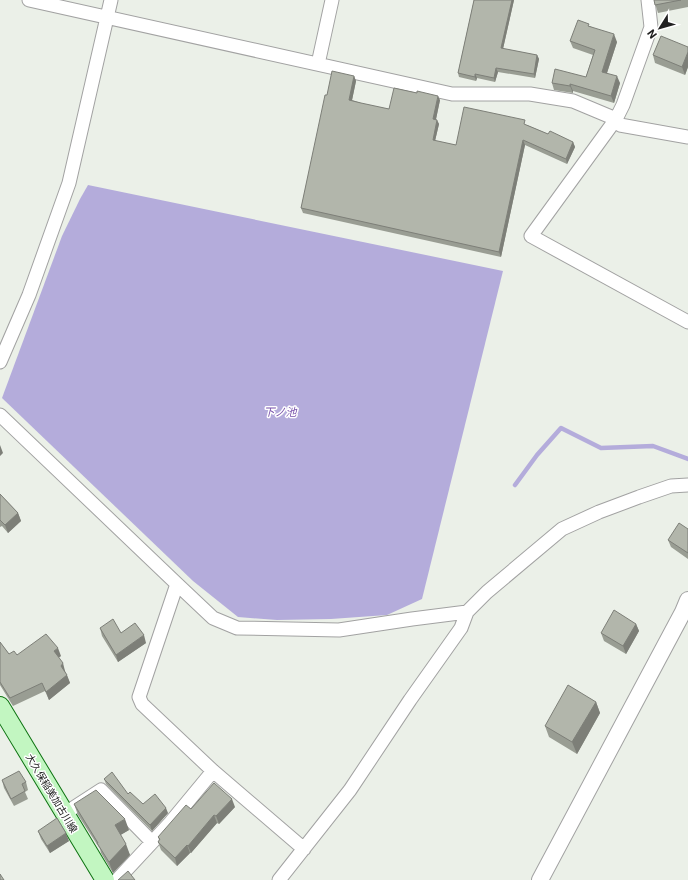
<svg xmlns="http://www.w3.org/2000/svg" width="688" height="880" viewBox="0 0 688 880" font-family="Roboto,'Noto Sans JP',sans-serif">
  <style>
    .water { fill: #b4acdb }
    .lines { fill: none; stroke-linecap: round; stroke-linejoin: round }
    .stream { stroke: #b4acdb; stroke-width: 4.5 }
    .minor-casing { stroke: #a2a2a2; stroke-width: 15 }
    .tertiary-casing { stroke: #a2a2a2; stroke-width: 18 }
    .secondary-casing { stroke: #0d7311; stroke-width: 20 }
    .minor { stroke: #fff; stroke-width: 13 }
    .tertiary { stroke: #fff; stroke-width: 16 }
    .secondary { stroke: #c2f6c1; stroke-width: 18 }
    .wall { fill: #999d93 }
    .shaded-wall { fill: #7d7f78 }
    .building { fill: #b2b6ab; stroke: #7d7f78 }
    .labels { text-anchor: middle; stroke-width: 3; stroke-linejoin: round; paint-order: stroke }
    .street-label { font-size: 10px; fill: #212121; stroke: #fff }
    .water-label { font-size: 11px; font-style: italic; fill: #7953ab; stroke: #fff }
  </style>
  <rect width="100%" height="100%" fill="#ebf0e8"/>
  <!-- water -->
  <path class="water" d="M88,185l415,86 -81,328 -35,16 -56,4 -54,1 -39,-3 -45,-36 -191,-183 60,-162 18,-37z"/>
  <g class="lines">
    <!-- stream -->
    <path class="stream" d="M515,485l22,-30 24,-27 40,20 52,-2 35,13"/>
    <!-- minor casing -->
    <g class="minor-casing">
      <path id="minor" d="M29,0l423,94h78l43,7 43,18 4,6 68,12
        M648,0l3,27 -28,78 -7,14 -85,117 157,86
        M318,64l14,-64
        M0,362l29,-67 40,-112 42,-183
        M0,415l177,169 36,34 24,10 102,2 73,-11 55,-7
        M177,584l-38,113 3,7 71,67 91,78
        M64,814l37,-24 51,52
        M117,880l53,-57 43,-52
        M279,880l71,-90 60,-90 51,-72 6,-16 20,-20 75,-63 37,-17 40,-15 32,-11 17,-1"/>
    </g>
    <!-- tertiary casing -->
    <g class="tertiary-casing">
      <path id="tertiary" d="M540,880l143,-268 5,-12"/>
    </g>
    <!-- secondary casing -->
    <g class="secondary-casing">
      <path id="secondary" d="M0,706l105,174"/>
    </g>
    <!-- minor -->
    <use href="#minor" class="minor"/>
    <!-- tertiary -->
    <use href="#tertiary" class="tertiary"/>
    <!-- secondary -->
    <use href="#secondary" class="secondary"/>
  </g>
  <!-- wall -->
  <path class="wall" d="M474,0h40l-11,49 34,6 2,4 -4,19 -37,-6 -3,10 -18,-4 -1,3 -17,-4 -1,-4z
    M654,0h34v7l-30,6z
    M590,26l27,16 -10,31 13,10 -6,20 -41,-12v2l-19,-3 -2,-7 34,-6 7,-22 -20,-7 -3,-7z
    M688,47v20l-3,8 -30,-12 -2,-8z
    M354,76l2,5 -4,19 9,3 1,1 27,5 51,-9 -4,19 3,5 -4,17 21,4 71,-20 21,9 25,8 2,5 -8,17 -42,-19 -24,112 -198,-44 -2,-5 26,-113z
    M0,494l18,19 3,8 -13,12 -6,-7 -2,1z
    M688,529v30l-17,-12 -3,-7z
    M636,624l3,7 -13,23 -22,-13 -3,-8z
    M100,628l21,5 25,10 -28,19 -16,-26z
    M0,642l9,12 52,2 -3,2 7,13 5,12 -21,17 -4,-9 -32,15 -13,-21z
    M596,702l4,11 -23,41 -28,-17 -4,-11z
    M104,779l24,15 15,10 25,9 -16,18 -46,-47z
    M2,780l24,2 2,8 -3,2 3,7 -14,7 -10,-18z
    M74,804l55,26 -9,5 10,20 -17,18 -12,-20 -1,-4 -22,-34z
    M235,807l-16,17 -2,-1 -26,30h-1l-13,13 -16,-16 -3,-8 1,-2 -1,-3 33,-28z
    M38,831l31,10 -19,12 -9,-14z"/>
  <!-- shaded-wall -->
  <path class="shaded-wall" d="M512,0h2l-12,53 -1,-5z
    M614,34l3,8 -12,37 -3,-7z
    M688,52v15l-3,8 -3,-8z
    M537,55l2,4 -4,19 -1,-4z
    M496,68l2,4 -3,10 -1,-4z
    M475,74l2,4 -1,3 -1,-4z
    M354,76l2,5 -5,24 -2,-5z
    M617,76l3,7 -6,20 -3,-7z
    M570,84l3,7v2l-3,-7z
    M438,96l2,4 -5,24 -2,-5z
    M437,120l2,4 -5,21 -1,-5z
    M523,140l2,5 -24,112 -2,-5z
    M573,142l2,5 -8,17 -1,-5z
    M0,445l3,8 -3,3z
    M18,513l3,8 -13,12 -3,-8z
    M636,624l3,7 -13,23 -3,-8z
    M144,635l2,8 -28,19 -2,-7z
    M58,648l3,8 -5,3 -2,-8z
    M63,663l2,8 -1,2 -3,-7z
    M67,675l3,8 -21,17 -3,-8z
    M596,702l4,11 -23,41 -5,-12z
    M232,799l3,8 -16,17 -3,-8z
    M166,808l2,5 -16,18 -2,-6z
    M214,815l3,8 -26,30 -3,-7z
    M125,819l4,11 -10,6 -4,-11z
    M66,833l3,8 -19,12 -3,-7z
    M126,844l4,11 -17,18 -4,-11z
    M187,845l3,8 -13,13 -2,-8z"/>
  <!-- building -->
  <path class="building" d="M474,0h38l-11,48 36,7 -3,19 -38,-6 -2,10 -19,-4v3l-17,-4z
    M654,0h27l-26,5z
    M578,20l11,4 -1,2 26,8 -12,38 15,4 -6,20 -41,-12v2l-18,-3 3,-14 31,8 9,-27 -25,-9z
    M661,36l27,11v5l-6,15 -29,-12z
    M332,71l22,5 -5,24 12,3 28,6 5,-21 23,5v-2l21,5 -5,23 4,1 -4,20 23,5 8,-38 61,13 -1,4 24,10 2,-3 23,11 -7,17 -43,-19 -24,112 -198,-44 24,-113h2z
    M0,494l18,19 -13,12 -5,-5z
    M679,523l9,6v24l-20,-13z
    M614,610l22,14 -13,22 -22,-13z
    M113,619l8,14 14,-10 9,12 -28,20 -16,-27z
    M46,634l12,14 -4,3 9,12 -2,3 6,9 -21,17 -4,-9 -32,15 -10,-16v-40l9,12 5,-3 3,4z
    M568,685l28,17 -24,40 -27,-16z
    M19,771l7,11 -4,2 3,7 -14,8 -9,-19z
    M112,772l16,22 2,-2 13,12 12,-10 11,14 -16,17 -46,-46z
    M214,783l18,16 -16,17 -2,-1 -26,31 -1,-1 -12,13 -17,-16 2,-3 -2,-2 28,-32 5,4z
    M96,790l29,29 -10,6 11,19 -17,18 -12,-19h1l-24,-39z
    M57,818l9,15 -19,13 -9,-15z
    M128,871l7,9h-17z
    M0,874l4,6h-4z"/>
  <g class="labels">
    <!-- street labels -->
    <g class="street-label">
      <text transform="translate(52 793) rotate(59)" y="4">大久保稲美加古川線</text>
    </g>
    <!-- water labels -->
    <g class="water-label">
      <text x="280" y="416">下ノ池</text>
    </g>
  </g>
  <!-- north arrow -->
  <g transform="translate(660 28) rotate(233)" stroke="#ffffff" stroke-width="3" paint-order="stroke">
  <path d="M0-3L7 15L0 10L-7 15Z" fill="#212121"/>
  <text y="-6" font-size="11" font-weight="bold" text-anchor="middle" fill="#212121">N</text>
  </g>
</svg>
